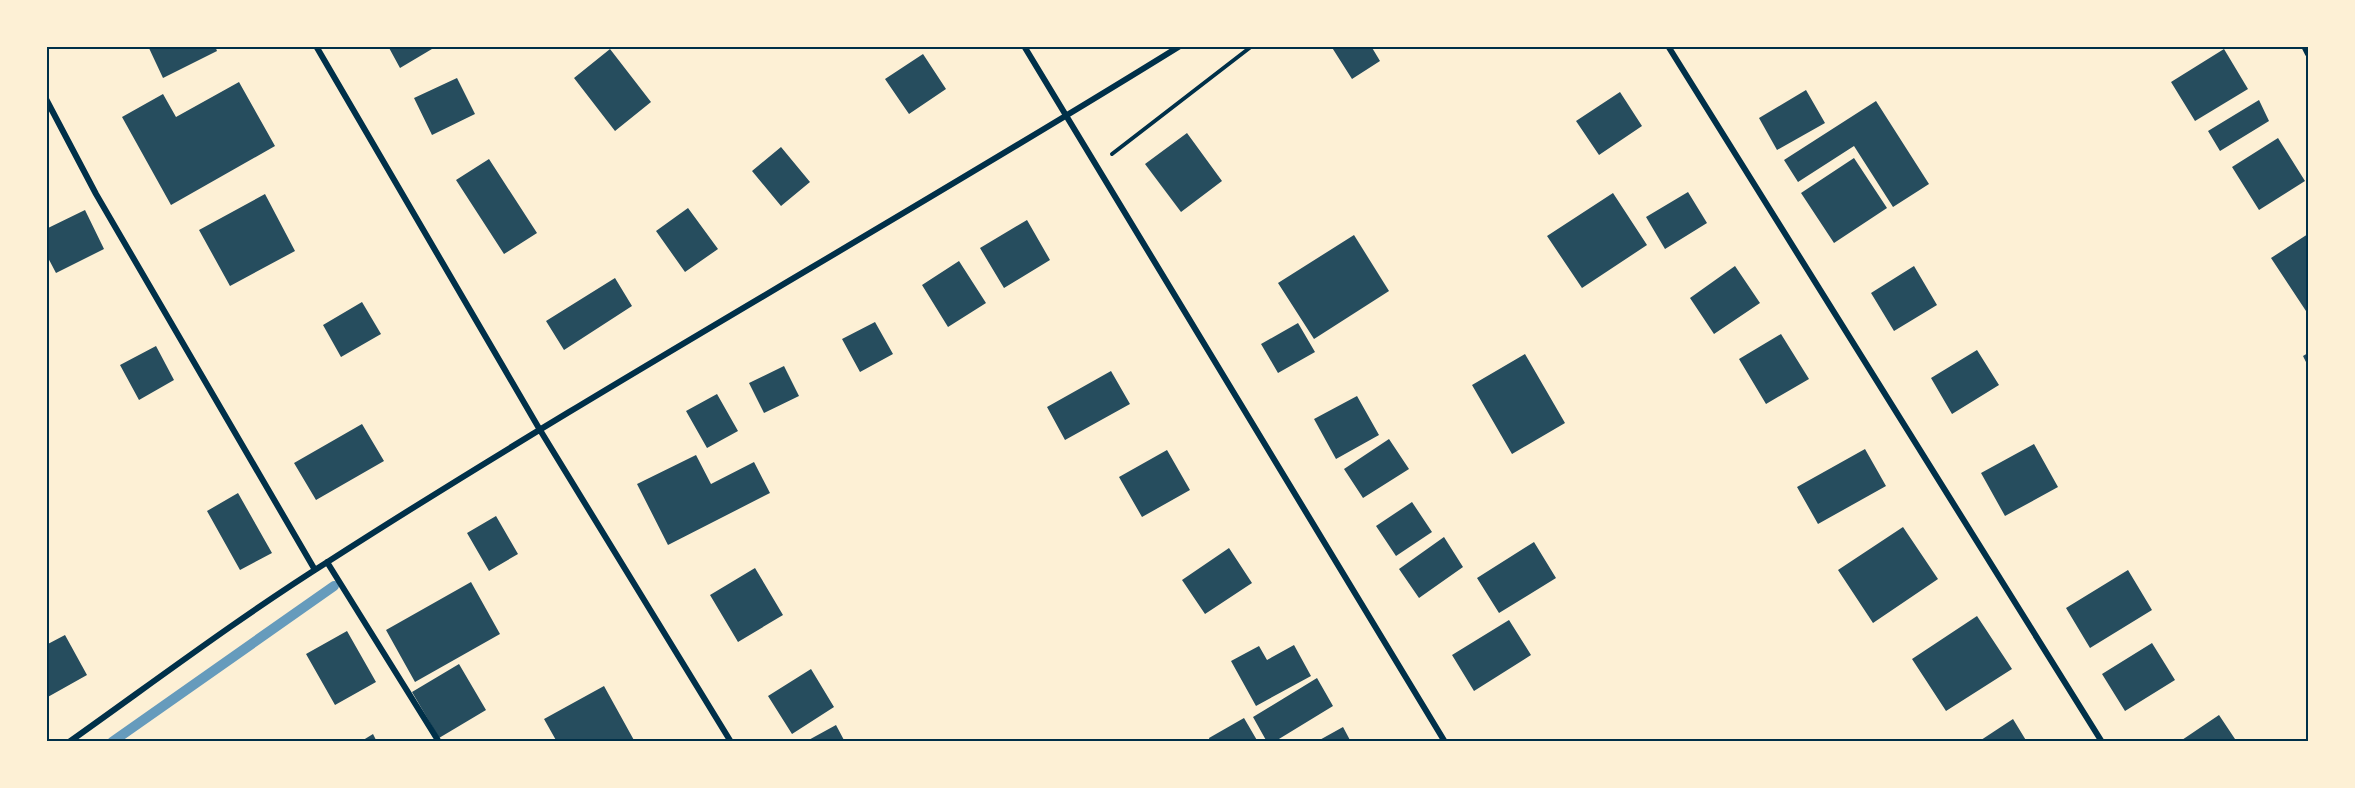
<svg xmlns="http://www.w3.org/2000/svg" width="2355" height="788" viewBox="0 0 2355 788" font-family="'Alegreya Sans',sans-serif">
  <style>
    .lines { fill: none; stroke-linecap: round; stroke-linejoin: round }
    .stream { stroke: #669bbc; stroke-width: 10 }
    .building { fill: #264d5e }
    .path { stroke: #003049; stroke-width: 4 }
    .minor { stroke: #003049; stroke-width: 6 }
    .neatline { fill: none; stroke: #003049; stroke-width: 2 }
  </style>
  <rect width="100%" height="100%" fill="#fdf0d5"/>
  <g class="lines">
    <!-- stream -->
    <path class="stream" d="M112,742l222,-156"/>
  </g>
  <!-- building -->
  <path class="building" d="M148,46h67l2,5 -54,27z
    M388,46h49l-37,22z
    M1331,46h40l9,15 -28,18z
    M610,49l41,53 -36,29 -41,-53z
    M2224,49l24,40 -53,32 -24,-39z
    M923,54l23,35 -37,25 -24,-35z
    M457,78l18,36 -43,21 -18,-37z
    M239,82l36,64 -104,59 -49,-88 41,-23 13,23z
    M1806,90l19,33 -48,27 -18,-32z
    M1620,92l22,34 -43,29 -23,-34z
    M2259,100l10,21 -49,30 -12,-20z
    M1876,101l53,83 -36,23 -39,-61 -56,36 -14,-22z
    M1187,133l35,48 -41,31 -36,-48z
    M2278,138l27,43 -46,29 -27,-43z
    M781,147l29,35 -29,24 -29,-35z
    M1854,158l33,50 -53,35 -33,-50z
    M489,159l48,74 -33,21 -48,-74z
    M1688,192l19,31 -42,26 -19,-32z
    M1613,193l34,52 -65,43 -35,-52z
    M265,194l30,57 -65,35 -31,-56z
    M688,208l30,41 -33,23 -29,-41z
    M85,210l19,39 -48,24 -10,-19v-25z
    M1027,220l23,40 -46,28 -24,-40z
    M2308,234v76l-2,1 -35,-53z
    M1354,235l35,56 -75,48 -36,-56z
    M959,261l27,42 -38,24 -26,-42z
    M1735,266l25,37 -46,31 -24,-36z
    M1914,266l23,39 -43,26 -23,-38z
    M615,278l17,28 -68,44 -18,-29z
    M362,302l19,32 -40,23 -18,-32z
    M875,322l18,32 -33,18 -18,-33z
    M1298,323l17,29 -37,21 -17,-29z
    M1781,334l28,45 -43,25 -27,-45z
    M156,346l18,34 -35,20 -19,-35z
    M1977,350l22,35 -47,29 -21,-36z
    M2308,353v13l-5,-10z
    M1525,354l40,69 -53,31 -40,-69z
    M784,366l15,30 -35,17 -15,-30z
    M1111,371l19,33 -65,36 -18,-33z
    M717,394l21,37 -31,17 -21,-37z
    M1357,396l22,39 -43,24 -22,-40z
    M362,424l22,37 -68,39 -22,-37z
    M1389,439l20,30 -46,29 -19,-29z
    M2034,444l24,43 -53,29 -24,-43z
    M1865,449l21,37 -68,38 -21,-37z
    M1167,450l23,40 -48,27 -23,-40z
    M696,455l15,29 43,-22 16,31 -102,52 -31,-61z
    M238,493l34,60 -32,17 -33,-59z
    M1412,502l20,30 -36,24 -20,-30z
    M496,516l22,38 -29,17 -22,-38z
    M1903,527l35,52 -65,44 -35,-53z
    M1444,537l19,30 -44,31 -20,-29z
    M1534,542l22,36 -57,35 -22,-35z
    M1229,548l23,35 -47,31 -23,-34z
    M755,568l28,47 -45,27 -28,-47z
    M2128,570l24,40 -62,38 -24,-40z
    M471,582l29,52 -85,48 -29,-52z
    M1977,616l35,53 -66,42 -34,-52z
    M1509,620l22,35 -57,36 -22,-36z
    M347,631l29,51 -41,23 -29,-51z
    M65,635l22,40 -41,23v-53z
    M2152,643l23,37 -50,31 -23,-37z
    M1294,645l17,31 -55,30 -25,-45 28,-15 8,14z
    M459,664l27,46 -47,28 -27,-46z
    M811,669l23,38 -42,27 -24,-38z
    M1317,678l16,28 -59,36h-7l-14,-25z
    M604,686l31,56h-78l-13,-23z
    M2219,715l18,27h-58z
    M1244,718l14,24h-48l-1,-4z
    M2013,719l14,23h-49z
    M836,725l9,17h-40z
    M1343,727l8,15h-35z
    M373,734l4,8h-17z"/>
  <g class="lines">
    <!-- path -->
    <path class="path" d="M1112,154l140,-108"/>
    <!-- minor -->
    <path class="minor" d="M316,46l224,384 191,312
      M1024,46l421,696
      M1668,46l434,696
      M2304,46l4,8
      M46,99l50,95 219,376
      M327,562l112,180
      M69,742c86,-61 171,-125 260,-181 279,-179 569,-340 851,-515"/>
  </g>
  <!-- border -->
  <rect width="2355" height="788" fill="none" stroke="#fdf0d5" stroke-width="96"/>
  <rect x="48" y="48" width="2259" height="692" class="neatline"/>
</svg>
